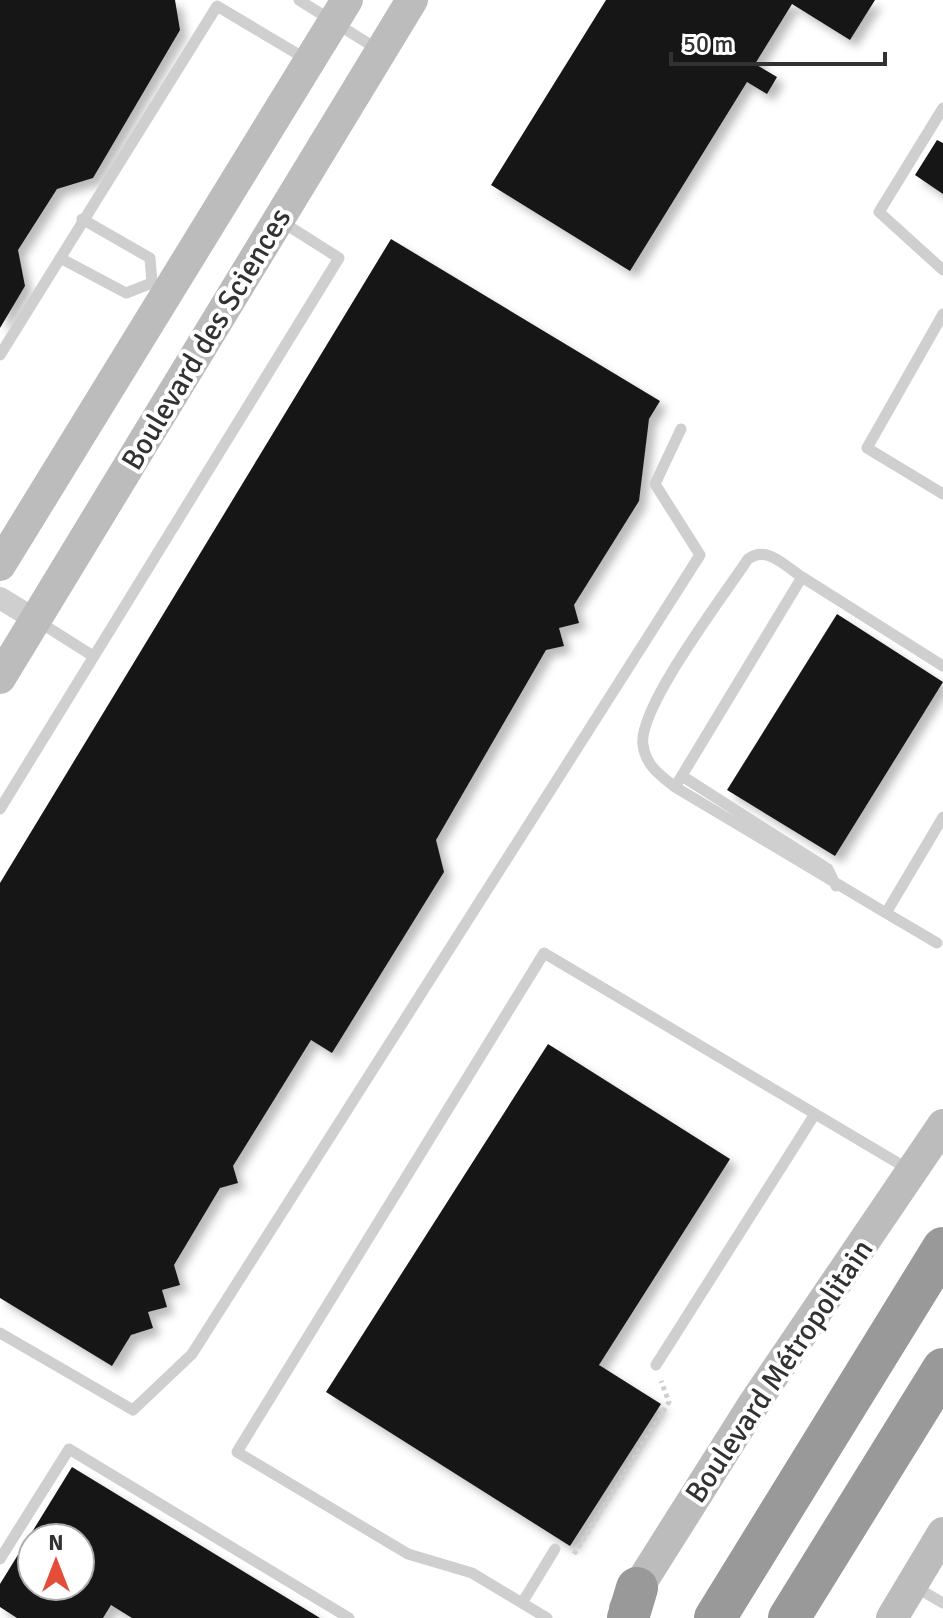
<svg xmlns="http://www.w3.org/2000/svg" width="943" height="1618" viewBox="0 0 943 1618" font-family="Signika,sans-serif">
  <style>
    .building { fill: #191919; fill-rule: evenodd; filter: url(#shadow) }
    .lines { fill: none; stroke-linecap: round; stroke-linejoin: round }
    .path { stroke: #cfcfcf; stroke-width: 5; stroke-dasharray: 4 4; stroke-linecap: butt }
    .lane { stroke: #cfcfcf; stroke-width: 11 }
    .street { stroke: #cfcfcf; stroke-width: 22 }
    .secondary { stroke: #bcbcbc; stroke-width: 32 }
    .highway { stroke: #999; stroke-width: 42 }
    .labels { text-anchor: middle; stroke-width: 8; stroke-linejoin: round; paint-order: stroke }
    .street-label { font-size: 30px; fill: #323232; stroke: #fff }
  </style>
  <defs>
    <filter id="shadow"><feDropShadow dx="7" dy="7" stdDeviation="4" flood-color="#0004"/></filter>
  </defs>
  <rect width="100%" height="100%" fill="#fff"/>
  <!-- building -->
  <path class="building" d="M0,0h175l5,30 -87,148 -36,11 -39,61 7,36 -25,42z
    M606,0h269l-25,40 -58,-36 -37,60 22,13 -10,17 -20,-12 -117,189 -139,-86z
    M937,140l6,3v51l-28,-19z
    M391,239l269,162 -11,18 -10,82 -65,104 5,18 -20,5 5,18 -18,4 -110,190 8,32 -112,181 -21,-13 -78,126 5,17 -18,5 -46,77 6,20 -18,5 5,17 -19,5 5,16 -22,7 -19,31 -112,-68v-415z
    M837,614l106,68 -108,174 -108,-66z
    M548,1044l182,115 -131,206 62,39 -91,142 -244,-154z
    M72,1467l248,151h-188l-21,-13 -8,13h-86l-17,-11v-23zM32,1538h48v48h-48z"/>
  <g class="lines">
    <!-- path -->
    <path class="path" d="M574,1554l95,-152 -8,-21"/>
    <!-- lane -->
    <path class="lane" d="M299,0l78,49
      M943,108l-64,104 64,58
      M82,219l68,39 2,25
      M60,258l66,35 26,-10
      M943,314l-76,134 76,46
      M0,355l217,-349 89,53
      M36,620l57,36
      M682,776l146,93 8,17
      M675,787c-15,-12 -29,-21 -32,-42 -6,-36 82,-151 105,-186 19,-14 37,7 54,18
      M0,809l339,-551 -60,-38
      M886,913l-211,-126 127,-210 141,89
      M937,943l-51,-30 57,-96
      M0,1333l133,77 59,-56 508,-799 -45,-71 26,-55
      M656,1365l159,-251
      M0,1559l69,-110 280,169
      M912,1585l31,18
      M522,1603l33,-54
      M547,1618l-75,-45 -64,-19 -171,-102 307,-499 364,216"/>
    <!-- street -->
    <path class="street" d="M0,598l36,22"/>
    <!-- secondary -->
    <path class="secondary" d="M0,565l347,-565
      M0,678l412,-678
      M625,1608l128,-203 190,-280
      M892,1618l51,-85"/>
    <!-- highway -->
    <path class="highway" d="M628,1618l9,-30
      M715,1618l228,-370
      M789,1618l154,-249"/>
  </g>
  <g class="labels">
    <!-- street labels -->
    <g class="street-label">
      <text transform="translate(206 339) rotate(-59)" y="10">Boulevard des Sciences</text>
      <text transform="translate(779 1371) rotate(-56)" y="10">Boulevard Métropolitain</text>
    </g>
  </g>
  <!-- north arrow -->
  <g transform="translate(56 1562)"><circle r="38" fill="#ffffff" stroke="#adadad" stroke-width="2"/>
  <path d="M0-6L14 30L0 20L-14 30Z" fill="#e44e38"/>
  <text y="-12" font-size="22" font-weight="bold" text-anchor="middle" fill="#323232">N</text>
  </g>
  <!-- scale -->
  <path d="M671 52v12h214v-12" fill="none" stroke="#323232" stroke-width="4"/>
  <text x="683" y="52" font-size="24" fill="#323232" stroke="#ffffff" stroke-width="6" paint-order="stroke">50 m</text>
</svg>
